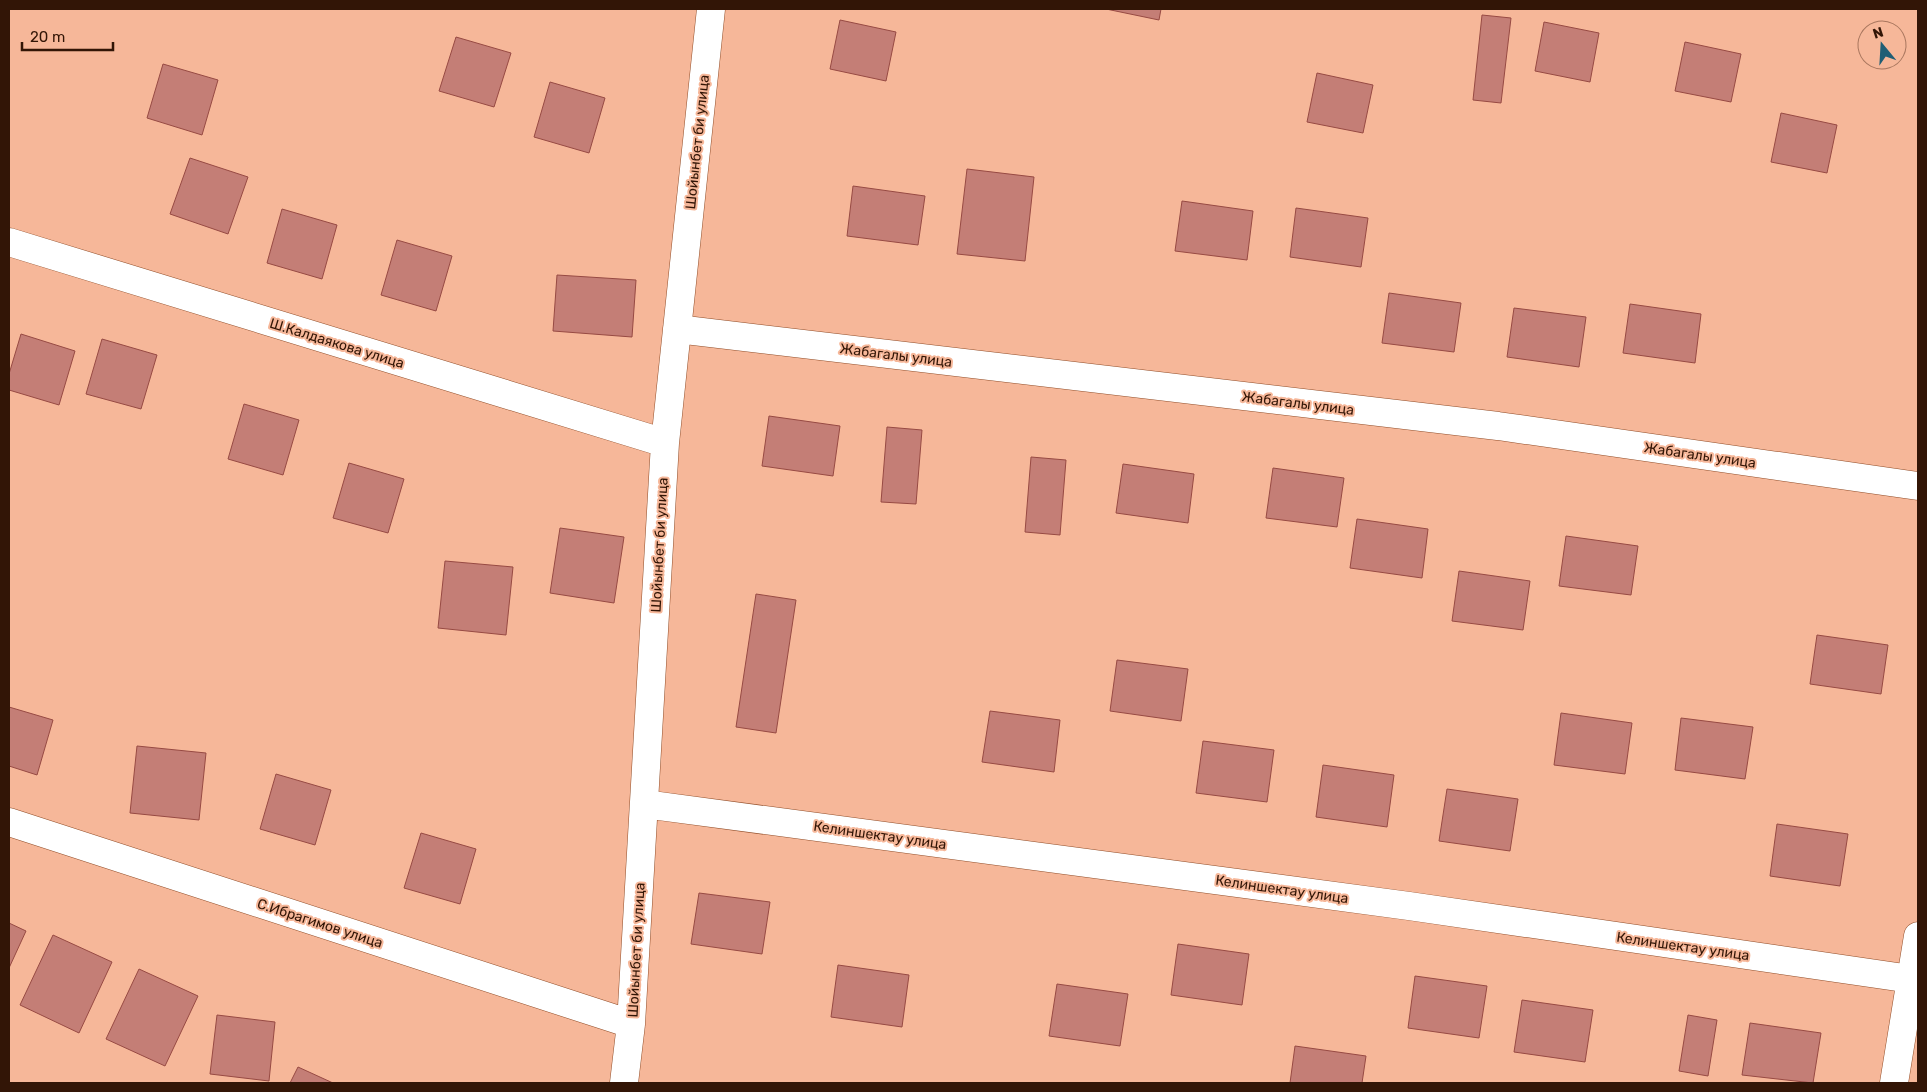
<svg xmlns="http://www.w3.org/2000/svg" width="1927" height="1092" viewBox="0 0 1927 1092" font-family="Rubik,sans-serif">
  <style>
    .building { fill: #c47e76; stroke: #974a43 }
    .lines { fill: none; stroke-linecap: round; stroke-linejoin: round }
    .minor-casing { stroke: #914d28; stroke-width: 29 }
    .minor { stroke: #fff; stroke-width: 28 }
    .labels { text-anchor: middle; stroke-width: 4; stroke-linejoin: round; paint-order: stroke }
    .street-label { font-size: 14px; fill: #321506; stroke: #f6b799 }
  </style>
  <rect width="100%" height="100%" fill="#f6b799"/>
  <!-- building -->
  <path class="building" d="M1106,9h55l-2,11z
    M1482,15l29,3 -10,85 -28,-3z
    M840,20l56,12 -10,49 -56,-12z
    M1544,22l55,11 -9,49 -55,-11z
    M456,37l55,16 -17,54 -55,-16z
    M1685,42l56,12 -10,48 -56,-11z
    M163,64l55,16 -16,55 -55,-17z
    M1317,73l56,12 -10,48 -56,-11z
    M550,82l55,16 -16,55 -55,-16z
    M1781,113l56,12 -10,48 -56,-11z
    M190,158l58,19 -20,57 -58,-20z
    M967,169l67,8 -9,84 -68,-7z
    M853,186l72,10 -7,49 -71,-9z
    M1182,201l71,10 -6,49 -72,-9z
    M1296,208l72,10 -7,49 -71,-10z
    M282,209l55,16 -15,54 -55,-16z
    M397,240l55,16 -16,55 -55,-16z
    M557,275l79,5 -4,57 -79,-6z
    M1389,293l72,10 -7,49 -72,-9z
    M1630,304l71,10 -6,49 -72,-10z
    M1514,308l72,9 -7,50 -72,-10z
    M21,334l54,17 -16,54 -50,-15v-16z
    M102,339l55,16 -16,54 -55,-15z
    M244,404l55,16 -16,55 -55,-16z
    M769,416l71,10 -7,50 -71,-10z
    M887,427l35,3 -6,74 -35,-2z
    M1031,457l35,3 -6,75 -35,-3z
    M349,463l55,16 -16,54 -55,-15z
    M1123,464l71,10 -6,49 -72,-10z
    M1273,468l71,10 -7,49 -71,-9z
    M1357,519l71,10 -6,49 -72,-10z
    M560,528l64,9 -10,66 -64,-10z
    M1566,536l72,10 -7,49 -72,-9z
    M445,561l68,6 -7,68 -68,-7z
    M1459,571l71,10 -7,49 -71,-9z
    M756,594l40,6 -20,133 -40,-6z
    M1817,635l71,10 -7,49 -71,-10z
    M1117,660l71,9 -7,52 -71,-10z
    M9,707l44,13 -16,55 -28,-9z
    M990,711l70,9 -6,52 -72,-10z
    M1561,713l71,10 -7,51 -71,-9z
    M1681,718l72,9 -8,52 -70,-9z
    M1203,741l71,9 -7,52 -71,-9z
    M137,746l69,7 -7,67 -69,-7z
    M1323,765l71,10 -7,52 -71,-10z
    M276,774l55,16 -16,55 -55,-16z
    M1447,789l71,10 -8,52 -71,-10z
    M1777,824l71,10 -8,52 -70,-10z
    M421,833l55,16 -16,55 -56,-16z
    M699,893l71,9 -8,52 -71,-10z
    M9,923l17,8 -17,37z
    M53,935l59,27 -33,71 -59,-28z
    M1178,944l71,10 -7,51 -71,-10z
    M838,965l71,10 -7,52 -71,-10z
    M139,969l59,27 -33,70 -59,-27z
    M1415,976l72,10 -8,52 -71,-10z
    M1057,984l71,10 -8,52 -71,-10z
    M1522,1000l71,10 -8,52 -71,-10z
    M217,1015l58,7 -6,59 -59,-7z
    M1688,1015l29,5 -9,56 -29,-5z
    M1750,1023l71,10 -8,50 -71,-8z
    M1295,1046l71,10 -4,27h-72z
    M298,1067l35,16h-43z"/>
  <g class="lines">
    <!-- minor casing -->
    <g class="minor-casing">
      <path id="minor" d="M9,242l656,201
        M677,329l821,97 420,60
        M644,804l765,102 509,74
        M9,822l622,202
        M624,1083l7,-59 34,-581 46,-434
        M1894,1083l24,-147"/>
    </g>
    <!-- minor -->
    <use href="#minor" class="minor"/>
  </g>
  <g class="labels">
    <!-- street labels -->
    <g class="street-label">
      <text transform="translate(697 142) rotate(-84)" y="5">Шойынбет би улица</text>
      <text transform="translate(337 343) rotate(17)" y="5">Ш.Калдаякова улица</text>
      <text transform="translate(896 355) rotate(7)" y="5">Жабагалы улица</text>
      <text transform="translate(1298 403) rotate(7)" y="5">Жабагалы улица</text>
      <text transform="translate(1700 455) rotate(8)" y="5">Жабагалы улица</text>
      <text transform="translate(659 545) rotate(-87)" y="5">Шойынбет би улица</text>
      <text transform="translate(880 835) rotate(8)" y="5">Келиншектау улица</text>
      <text transform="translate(1282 889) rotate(8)" y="5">Келиншектау улица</text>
      <text transform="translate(320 923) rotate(18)" y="5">С.Ибрагимов улица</text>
      <text transform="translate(1683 946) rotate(8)" y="5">Келиншектау улица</text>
      <text transform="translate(636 950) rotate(-87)" y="5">Шойынбет би улица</text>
    </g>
  </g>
  <!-- border -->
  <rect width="1927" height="1092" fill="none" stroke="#321506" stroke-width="20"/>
  <!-- north arrow -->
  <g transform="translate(1882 45) rotate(342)"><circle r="24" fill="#f6b799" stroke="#a8765e"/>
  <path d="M0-4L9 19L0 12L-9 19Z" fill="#205e75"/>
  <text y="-8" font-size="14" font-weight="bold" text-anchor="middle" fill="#321506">N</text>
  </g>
  <!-- scale -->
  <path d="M22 42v8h91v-8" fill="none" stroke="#321506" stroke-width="2.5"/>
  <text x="30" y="42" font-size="15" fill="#321506" stroke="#f6b799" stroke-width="4" paint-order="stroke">20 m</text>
</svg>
